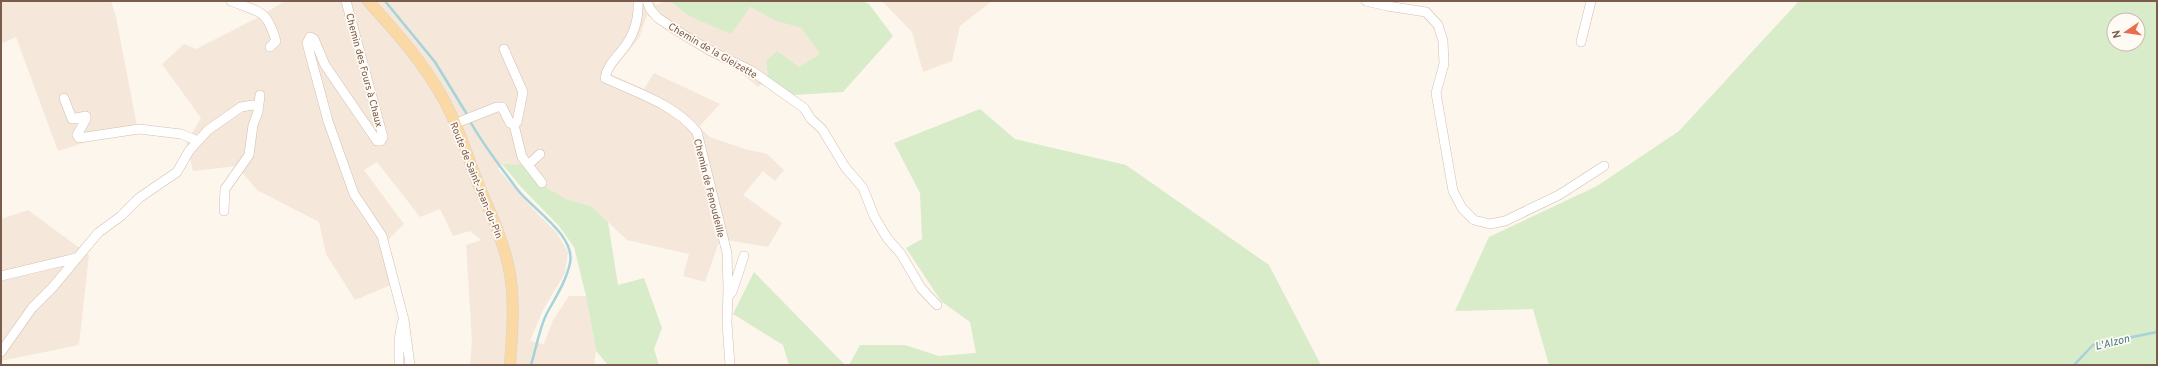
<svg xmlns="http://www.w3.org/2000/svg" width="2158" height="366" viewBox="0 0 2158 366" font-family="Overpass,sans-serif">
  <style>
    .residential { fill: #f5e8da }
    .green { fill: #d8ecc9; fill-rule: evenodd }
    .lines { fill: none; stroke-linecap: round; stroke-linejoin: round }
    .stream { stroke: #a5d3da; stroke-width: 2.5 }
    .minor-casing { stroke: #d1beb0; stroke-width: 10 }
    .major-casing { stroke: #dad1cd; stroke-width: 12 }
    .minor { stroke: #fff; stroke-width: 9 }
    .major { stroke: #fbd9a5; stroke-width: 11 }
    .labels { text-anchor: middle; stroke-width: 3.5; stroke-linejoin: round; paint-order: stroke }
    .street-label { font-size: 10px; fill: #7a5c4d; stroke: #fffaf3 }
    .water-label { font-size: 11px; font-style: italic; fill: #437c86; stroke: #fffaf3 }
  </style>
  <rect width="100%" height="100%" fill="#fdf6ec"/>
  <!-- residential -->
  <path class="residential" d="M1,1h110l5,16 21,109 -79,25 -42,-114 -15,7z
    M285,1h368l3,4 9,-4h5l19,15 61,-9 26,14 25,7 19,26 -21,13 -33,-6 2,16 -10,10 -18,-15 -34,-18 -59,-39 -8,23 -29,36 34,15 10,-16 66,31 -21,23 11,10 35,12 22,5 17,16 -9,11 -12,-10 -20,24 39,28 -14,24 -48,-8 -15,43 -22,-6 6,-22 -62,-14 -36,-34 -25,-7 -64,-35 -4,5 35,40 23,23 12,20 -3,21 -22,37 -13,31 14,3 9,-24 16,-24h17l10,55 -2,14h-124l2,-24 -6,-96 15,-5 -11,-9 -17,5 -13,-27 -20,8 -43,-55 -13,8 40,54 -16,16 10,42 -43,18 -29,-46 -7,-32 -62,-32 -20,-24 -44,5 -7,-28 15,-25 -39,-54 22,-20 12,5 63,-32z
    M882,1h110l-32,25 -8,35 -29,11 -11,-40z
    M28,210l61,45 -10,90 -78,16v-142z"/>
  <!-- green -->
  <path class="green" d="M670,1h192l7,3 24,32 -50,56 -50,3 -25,-18 -2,-16 11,-10 22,16 21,-13 -19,-26 -25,-7 -26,-14 -19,27 -42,-18z
    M1799,1h358v364h-608l-16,-56 -78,2 34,-74 108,-51 82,-55zM2114,20h24v24h-24z
    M980,109l35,30 111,26 143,100 52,100h-472l11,-20h45l34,11 37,-3 -6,-31 -29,-21 -35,-53 16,-9 -2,-46 -26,-50z
    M502,164l24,1 14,19 26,15 25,7 17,16 10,63 26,-7 18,50 -8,21 5,16h-51l-12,-14 -10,-55 -12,-49 -15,-21 -38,-39z
    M754,272l91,93h-56l-6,-20 -50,-31z"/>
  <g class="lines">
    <!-- stream -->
    <path class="stream" d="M385,1l50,61 33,54
      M470,121c13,24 30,45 47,68 14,19 59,46 53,74 -4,19 -15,35 -24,52 -7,15 -10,34 -15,50
      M2074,365l19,-20 64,-13"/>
    <!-- minor casing -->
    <g class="minor-casing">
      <path id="minor" d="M231,1c29,12 35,7 45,40l-6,6
        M346,1l37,136 -2,4h-4l-52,-76 -11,-26 -4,-2 -3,6 21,78 26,73 28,42 22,84 6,45
        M638,1c1,18 -3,33 -15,48 -7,9 -16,17 -18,29 32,15 69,26 92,54l30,121 1,35 -1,35 3,42
        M647,1l3,8 8,9 21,14 30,18 43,21 52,37 7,11 11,10 23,38 18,21 11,28 13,22 14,16 20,34 16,17
        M1366,1l21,5 39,6 12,13 5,16 1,23 -8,29 17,98 9,17 12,12 16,4 15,-3 54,-26 45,-29
        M1581,42l10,-41
        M64,98l8,21 14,-3v3l-9,16 2,3 60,-9 42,5 17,7
        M454,124l43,-17h5l8,16 4,2 3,-3 6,-30 -19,-43
        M514,125l8,32 20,26
        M528,165l12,-11
        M224,211l1,-22 24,-34 4,-30 5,-13 2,-17
        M1,276l75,-18
        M729,295l3,-3 12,-36
        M1,352l31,-44 20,-20 46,-55 23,-17 18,-18 38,-26 12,-21 19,-21 33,-23 12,-2 6,1
        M399,365v-25l3,-17"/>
    </g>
    <!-- major casing -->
    <g class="major-casing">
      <path id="major" d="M368,1c28,31 57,63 77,101 14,26 23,56 34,84 12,28 26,58 31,88 5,30 2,61 0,91"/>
    </g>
    <!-- minor -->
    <use href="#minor" class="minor"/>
    <!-- major -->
    <use href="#major" class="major"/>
  </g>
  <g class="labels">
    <!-- street labels -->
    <g class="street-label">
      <text transform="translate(713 50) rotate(30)" y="4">Chemin de la Gleizette</text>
      <text transform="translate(365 70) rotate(75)" y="4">Chemin des Fours à Chaux</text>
      <text transform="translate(477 180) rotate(68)" y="4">Route de Saint-Jean-du-Pin</text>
      <text transform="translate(710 188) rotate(76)" y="4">Chemin de Fenoudeille</text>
    </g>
    <!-- water labels -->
    <g class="water-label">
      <text transform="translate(2112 342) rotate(-14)" y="4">L'Alzon</text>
    </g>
  </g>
  <!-- border -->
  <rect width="2158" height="366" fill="none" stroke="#7a5c4d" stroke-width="4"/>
  <!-- north arrow -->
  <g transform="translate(2126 32) rotate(257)"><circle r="19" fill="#fffaf3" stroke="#cabbb1"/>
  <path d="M0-3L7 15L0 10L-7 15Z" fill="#e76f51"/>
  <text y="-6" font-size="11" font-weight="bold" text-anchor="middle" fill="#7a5c4d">N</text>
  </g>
</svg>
